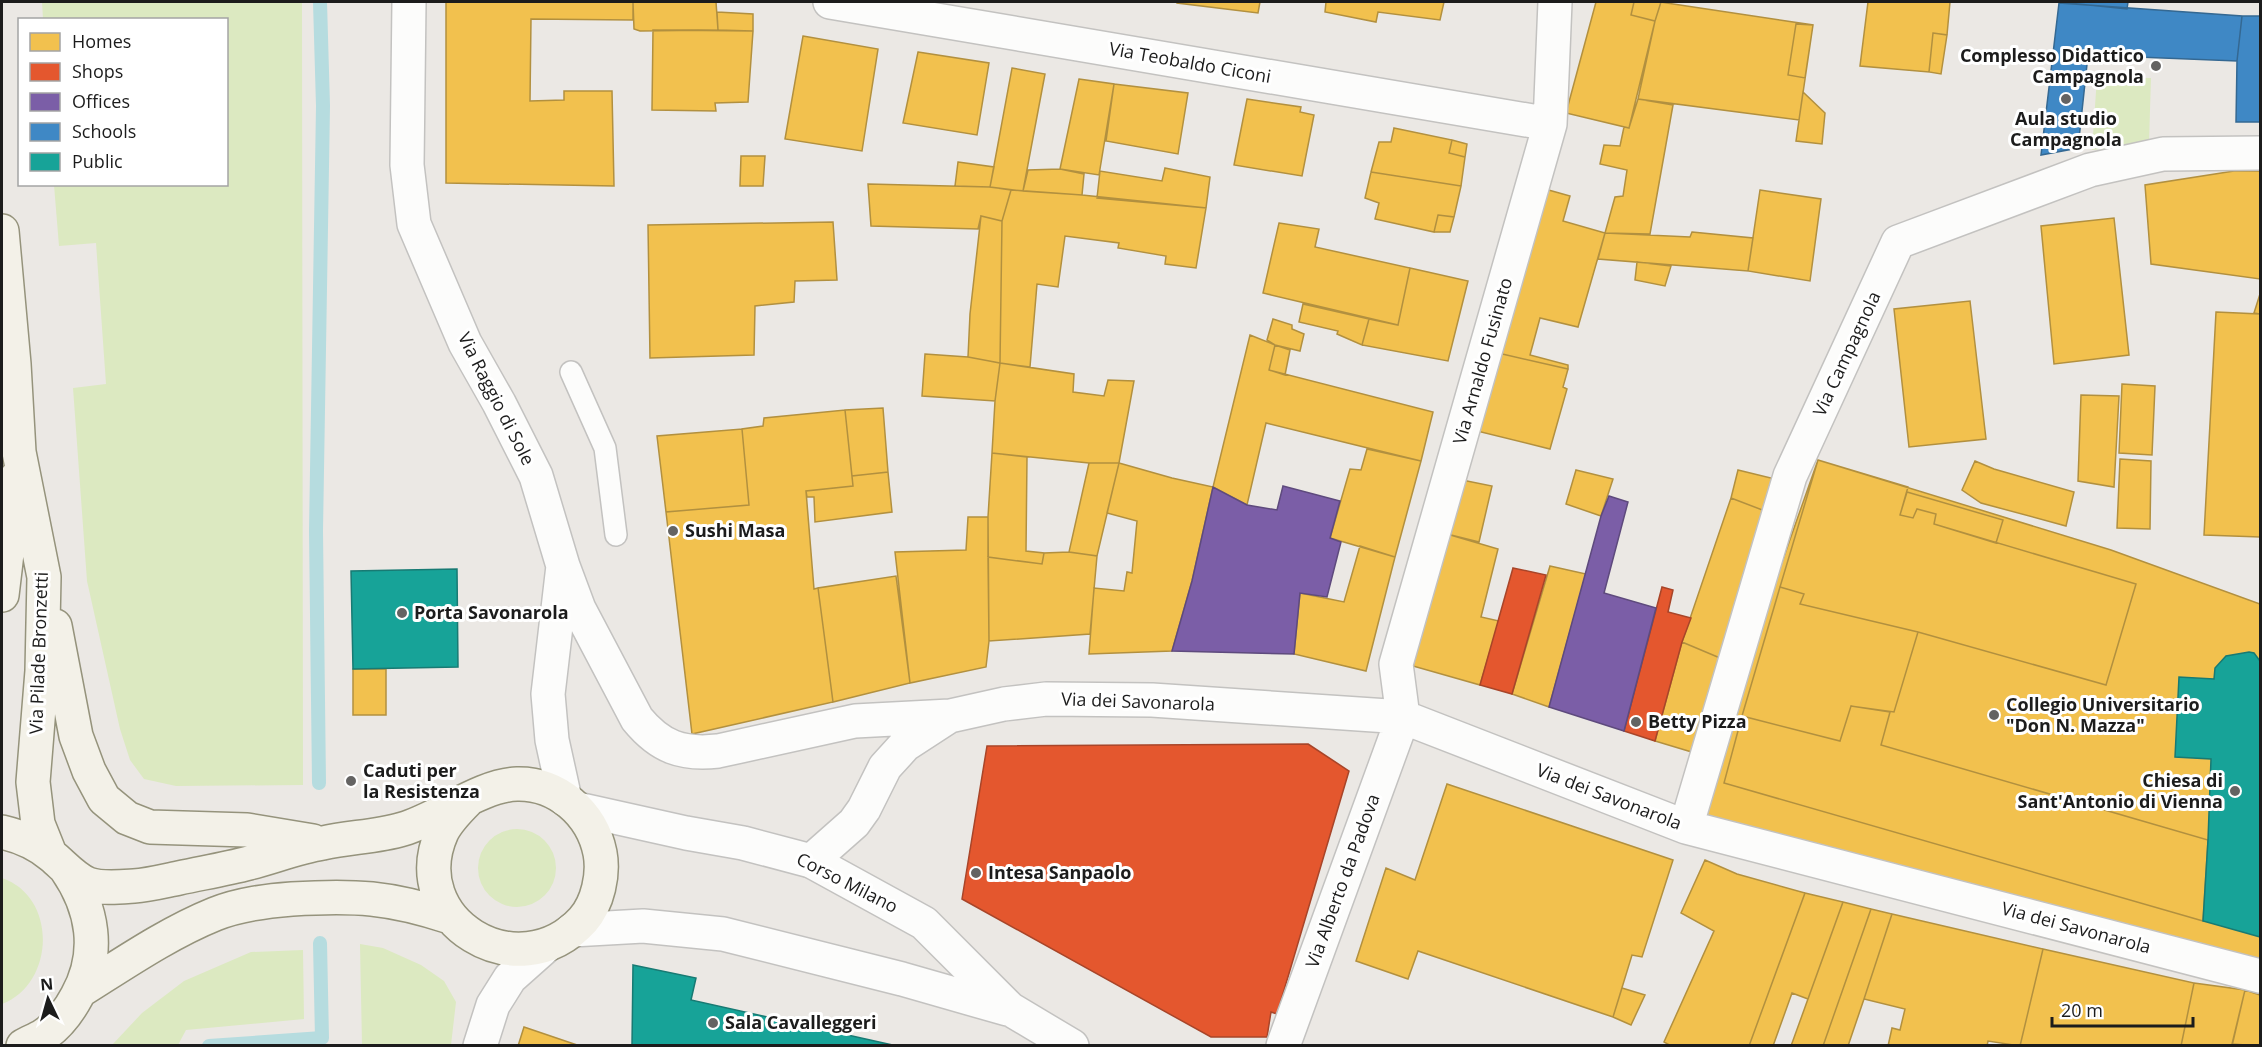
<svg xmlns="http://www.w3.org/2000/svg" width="2262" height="1047" viewBox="0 0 2262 1047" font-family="'Open Sans',sans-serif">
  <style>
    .grass { fill: #dce9c1 }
    .homes { fill: #f2c14e; stroke: #b2903f; stroke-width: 1.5 }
    .shops { fill: #e4572e; stroke: #a84529; stroke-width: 1.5 }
    .offices { fill: #7b5ea7; stroke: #5e4a7d; stroke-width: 1.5 }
    .schools { fill: #3f88c5; stroke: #346892; stroke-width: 1.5 }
    .public { fill: #17a398; stroke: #187a73; stroke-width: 1.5 }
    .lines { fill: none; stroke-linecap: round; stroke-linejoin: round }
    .stream { stroke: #b6dcdf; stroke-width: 14 }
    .service-casing { stroke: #c3c2c0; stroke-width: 24 }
    .minor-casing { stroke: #c3c2c0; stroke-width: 36 }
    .tertiary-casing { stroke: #c3c2c0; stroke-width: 36 }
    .secondary-casing { stroke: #95937c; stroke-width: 36 }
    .service { stroke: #fcfcfb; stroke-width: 21 }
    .minor { stroke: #fcfcfb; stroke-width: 33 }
    .tertiary { stroke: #fcfcfb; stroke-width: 33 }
    .secondary { stroke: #f3f1e8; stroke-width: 33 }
    .poi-dot { fill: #646362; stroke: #fff; stroke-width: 2 }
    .labels { text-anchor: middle; stroke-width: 6; stroke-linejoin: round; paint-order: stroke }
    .poi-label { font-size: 18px; font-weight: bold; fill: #1c1c1c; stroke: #fff; text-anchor: start }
    .street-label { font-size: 18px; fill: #1c1c1c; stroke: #fff }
  </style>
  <rect width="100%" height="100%" fill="#ebe8e4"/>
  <!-- grass -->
  <path class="grass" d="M42,2h260l1,783 -127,1 -32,-7 -14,-19 -10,-31 -33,-148 -14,-193 33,-4 -10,-141 -37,3 -5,-61 172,-1v-164l-183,-1z
    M2097,77l54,1 -2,65 -57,7z
    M478 868a39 39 0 1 1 78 0a39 39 0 1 1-78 0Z
    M2,878c56,19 53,106 0,126z
    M360,944l23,4 38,17 23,16 12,21 -5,43h-89z
    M303,950l1,69 -118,11 -8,15h-66l30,-32 42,-32 67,-29z"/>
  <!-- homes -->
  <path class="homes" d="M446,2h187v18l-102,-1 -1,82 34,-1v-9h48l2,95 -168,-3z
    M633,2h83l2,28 -78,1 -6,-2z
    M1177,2h83l-2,11 -81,-10z
    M1326,2h118l-4,18 -62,-8 -2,10 -51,-10z
    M1596,2h38l-3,13 24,6 -26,107 -63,-15z
    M1634,2h26l153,23 -14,95 -161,-21 17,-78 -24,-6z
    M1634,2h27l-6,19 -24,-6z
    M1868,2h82l-3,33 -14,-2 -4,39 -69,-6z
    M717,12l36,2v17l-35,-1z
    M1796,24l17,1 -8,53 -17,-3z
    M653,30l100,1 -5,71 -33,1 1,8 -64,-1z
    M1933,33l14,2 -6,39 -12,-2z
    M803,36l75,13 -16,102 -77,-12z
    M918,52l71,11 -12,72 -74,-12z
    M1012,68l33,6 -22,117 -33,-4z
    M1079,79l35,5 -15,91 -39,-6z
    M1114,84l74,9 -10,61 -72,-13z
    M1803,92l22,21 -3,31 -26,-3z
    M1247,99l54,8 -1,5 14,3 -12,61 -68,-11z
    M1638,99l35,6 -23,129 -45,-1 10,-36 8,-1 4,-26 -27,-6 4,-19 16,1 4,-19 5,1z
    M1394,128l58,12 -3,13 16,4 -4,29 -90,-14 8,-30h12z
    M1452,140l15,4 -2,13 -16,-4z
    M741,156h24l-2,30h-23z
    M958,162l36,5 -4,20 -35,-1z
    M1165,168l45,9 -4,31 -109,-10 3,-27 62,10z
    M1060,169l24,5 -2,21 -59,-4 5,-21z
    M2234,171h26v108l-109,-15 -6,-79z
    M1371,172l90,14 -7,31 -16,-2 -4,17 -59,-13 4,-16 -14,-5z
    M868,184l122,3 21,3 -9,31 -21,-5 -3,13 -107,-3z
    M1545,189l25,7 -7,25 42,12 -27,94 -38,-9 -10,37 38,10v4l-70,-16z
    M1011,190l71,5 124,13 -10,60 -31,-4 1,-8 -48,-8 1,-5 -54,-7 -7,51 -21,-3 -7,83 -30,-4 2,-142z
    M1760,190l61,9 -11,82 -62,-10z
    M1438,215l16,2 -4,15h-16z
    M981,216l21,5 -2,142 -32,-6 2,-43z
    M2114,218l15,137 -75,9 -13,-138z
    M833,222l4,58 -42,1 -1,21 -39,4 -1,49 -104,3 -2,-133z
    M1279,223l40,6 -4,18 95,21 -12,57 -135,-32z
    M1692,232l61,6 -5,33 -150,-12 7,-26 85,4z
    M1637,262l34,4 -6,20 -30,-6z
    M1410,268l58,13 -20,80 -86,-16 7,-26 29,6z
    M2260,294v20l-6,-1z
    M1970,301l16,138 -77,8 -15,-138z
    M1303,304l66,15 -7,26 -25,-11 1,-3 -39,-9z
    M2216,312l44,2v223l-56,-2z
    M1273,319l19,6v4l12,5 -4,17 -25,-6 -8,-5z
    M1250,335l25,10 -6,25 164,42 -12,49 -155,-38 -19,82 -34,-18z
    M1275,345l15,5 -5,25 -16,-5z
    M1498,353l70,16 -5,18 4,2 -17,60 -73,-18z
    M925,354l43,3 32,6 -5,38 -73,-5z
    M1000,363l74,11 -1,18 31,4 4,-16 26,1 -15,82h-30l-97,-10 3,-52z
    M2122,384l33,2 -3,69 -33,-2z
    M2081,395l38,1 -5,91 -36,-6z
    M883,408l5,64 -36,4 -7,-66z
    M845,410l8,76 -47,5 8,98 4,-1 15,114 -141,32 -26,-222 83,-7 -7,-76 21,-3 1,-8z
    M742,429l7,76 -83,7 -9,-76z
    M1367,449l54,12 -26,96 -65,-19 20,-69 11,1z
    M992,453l35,4 -1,94 18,2 -2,11 -54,-7v-40z
    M2120,459l31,2 -1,68 -33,-1z
    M1818,460l293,90 149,54v365l-571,-143z
    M1818,460l90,27 -8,28 13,3 4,-9 19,5 -2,10 202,60 -30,101 -188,-53 -118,-28 4,-10 -24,-7z
    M1975,461l19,8 80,23 -8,34 -85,-23 -19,-13z
    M1089,463h30l-22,93 -28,-4z
    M1119,463l53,15 41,9 -21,94 -20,70 -83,3 5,-66 30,3 3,-19 5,1 5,-52 -30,-8z
    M1576,470l37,9 -12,37 -35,-12z
    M1738,470l37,9 -10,32 -34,-13z
    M888,472l4,40 -77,10 -1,-25h-7l-1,-6 47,-5 -1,-10z
    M1462,480l30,6 -13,56 -32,-8z
    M1907,492l96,28 -7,23 -62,-19 2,-10 -19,-5 -4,9 -13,-3z
    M1731,498l34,13 -45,147 -38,-16z
    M968,517h20l1,124 -3,26 -76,16 -15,-131 71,-2z
    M1447,534l51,15 -17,68 18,4 -19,64 -67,-19z
    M1360,546l35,11 -29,114 -72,-17 6,-61 44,9z
    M1069,552l28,4 -7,78 -101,7 -1,-84 54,7 2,-11z
    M1550,566l36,8 -37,133 -37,-13z
    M896,576l14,107 -77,19 -15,-114z
    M1780,587l24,7 -4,10 118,28 -24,80 -43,-6 -11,35 -98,-25z
    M1682,642l38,16 -25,95 -40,-12z
    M353,669h33v46h-33z
    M1851,706l39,6 -9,33 327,95 -5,81 -479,-138 18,-67 98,25z
    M1447,784l226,76 -31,97 -10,-2 -19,62 -195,-66 -10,28 -52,-18 30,-93 29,12z
    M1705,860l32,14 68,19 -56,153h-78l-7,-4 50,-111 -33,-18z
    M1805,893l38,9 -35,97 -16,-6 -19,53h-24z
    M1843,902l28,7 -48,137h-32z
    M1871,909l21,5 -28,85 -16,47h-25z
    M1892,914l151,35 -23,97 -32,-5 -1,5h-99l4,-18 8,2 5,-21 -41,-10z
    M2043,949l151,34 -13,63h-161z
    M2194,983l51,7 -13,56h-51z
    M1622,988l23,7 -14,30 -18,-8z
    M2245,990l15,5v51l-28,-2z
    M524,1027l56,19h-62z"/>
  <!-- shops -->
  <path class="shops" d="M1513,568l33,7 -34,119 -32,-9z
    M1662,587l11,3 -5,22 23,6 -9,24 -27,99 -31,-10z
    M1308,744l41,27 -72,243 -6,-2 -4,25h-56l-249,-138 25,-153z"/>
  <!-- offices -->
  <path class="offices" d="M1283,486l57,15 -10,37 11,4 -14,55 -27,-4 -6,61 -122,-3 20,-70 21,-94 34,18 30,5z
    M1609,496l19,6 -24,91 52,15 -32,123 -75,-24 52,-191z"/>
  <!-- schools -->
  <path class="schools" d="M2059,2h69l-1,7z
    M2059,3l183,13 -5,45 -149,-6 -10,93 -37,7z
    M2242,16h18v106h-24l1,-61z"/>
  <!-- public -->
  <path class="public" d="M457,569l1,98 -105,2 -2,-98z
    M2249,652l5,1 6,8v276l-57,-16 5,-81 3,-81 -36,-2 4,-80 35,2 1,-11 11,-12z
    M633,965l63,13 -5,22 206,46h-265z"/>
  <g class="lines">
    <!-- stream -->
    <path class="stream" d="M319,783l-3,-252 7,-425 -3,-104
      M209,1046l113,-8 -2,-95"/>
    <!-- service casing -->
    <g class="service-casing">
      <path id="service" d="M571,372l34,76 11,87"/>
    </g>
    <!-- minor casing -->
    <g class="minor-casing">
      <path id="minor" d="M409,2l-2,163 7,59 51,119 34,60 37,73 27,90 -15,128 4,46 13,59
        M830,2l720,122
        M563,566l16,43 58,110c23,28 45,36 81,32l137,-30 95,-5 54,-12 42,-5 106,1 251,17 283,110 574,149
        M1686,827l104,-351 108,-234 192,-72 73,-16 97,-1
        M811,861l43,-38 10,-14 21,-42 20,-22 43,-28
        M480,1046l13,-41 17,-27 36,-32
        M1283,1046l120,-329 -7,-53 154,-540 5,-122"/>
    </g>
    <!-- tertiary casing -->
    <g class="tertiary-casing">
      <path id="tertiary" d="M578,809l108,24 57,10 68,18 113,62 86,86 62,37
        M572,930l71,-4 80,8 179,45 105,30"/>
    </g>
    <!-- secondary casing -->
    <g class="secondary-casing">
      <path id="secondary" d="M2,231l12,133 5,88 25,125 -2,94 -9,111 5,42 12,30
        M2,595l14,-117
        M55,626l21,110 13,35 15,28 23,19 23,9 97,3 66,11
        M2,832c17,4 36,12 50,24 11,9 23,23 36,28 13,5 32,3 46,2 15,-1 30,-5 45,-8 23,-5 47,-9 70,-15 24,-6 49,-16 74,-20 26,-6 54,-6 80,-14 35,-10 78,-44 114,-45 40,-1 75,29 83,69 4,21 -2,50 -17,67 -65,71 -181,1 -141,-88 6,-12 16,-22 25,-31
        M80,991c43,-27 88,-58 135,-77 25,-10 51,-13 77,-15 62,-4 98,-2 158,18
        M23,1046c7,-4 15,-7 21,-11 15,-10 25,-24 33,-39 24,-43 16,-88 -11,-127"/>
    </g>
    <!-- service -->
    <use href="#service" class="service"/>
    <!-- minor -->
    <use href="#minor" class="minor"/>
    <!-- tertiary -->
    <use href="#tertiary" class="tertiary"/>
    <!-- secondary -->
    <use href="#secondary" class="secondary"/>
  </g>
  <!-- markers -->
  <g class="poi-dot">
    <circle cx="2156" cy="66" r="6"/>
    <circle cx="2066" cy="99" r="6"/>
    <circle cx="673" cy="531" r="6"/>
    <circle cx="402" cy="613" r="6"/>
    <circle cx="1994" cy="715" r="6"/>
    <circle cx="1636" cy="722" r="6"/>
    <circle cx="351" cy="781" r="6"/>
    <circle cx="2235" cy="791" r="6"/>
    <circle cx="976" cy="873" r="6"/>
    <circle cx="713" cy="1023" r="6"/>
  </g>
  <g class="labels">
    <!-- poi labels -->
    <g class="poi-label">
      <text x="2144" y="62" text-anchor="end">Complesso Didattico<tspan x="2144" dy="21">Campagnola</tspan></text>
      <text x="2066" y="125" text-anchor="middle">Aula studio<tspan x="2066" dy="21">Campagnola</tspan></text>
      <text x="685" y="537">Sushi Masa</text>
      <text x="414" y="619">Porta Savonarola</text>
      <text x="2006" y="711">Collegio Universitario<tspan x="2006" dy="21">"Don N. Mazza"</tspan></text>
      <text x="1648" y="728">Betty Pizza</text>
      <text x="363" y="777">Caduti per<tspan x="363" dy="21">la Resistenza</tspan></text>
      <text x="2223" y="787" text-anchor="end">Chiesa di<tspan x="2223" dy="21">Sant'Antonio di Vienna</tspan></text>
      <text x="988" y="879">Intesa Sanpaolo</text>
      <text x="725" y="1029">Sala Cavalleggeri</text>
    </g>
    <!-- street labels -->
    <g class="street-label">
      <text transform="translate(1190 63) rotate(10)" y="6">Via Teobaldo Ciconi</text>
      <text transform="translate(1847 354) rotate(-65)" y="6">Via Campagnola</text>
      <text transform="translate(1483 361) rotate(-74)" y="6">Via Arnaldo Fusinato</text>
      <text transform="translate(496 399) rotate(63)" y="6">Via Raggio di Sole</text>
      <text transform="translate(39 653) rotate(-88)" y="6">Via Pilade Bronzetti</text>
      <text transform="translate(1138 702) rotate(2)" y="6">Via dei Savonarola</text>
      <text transform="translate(1609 797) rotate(21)" y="6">Via dei Savonarola</text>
      <text transform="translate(1343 881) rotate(-70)" y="6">Via Alberto da Padova</text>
      <text transform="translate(847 883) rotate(27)" y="6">Corso Milano</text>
      <text transform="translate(2076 928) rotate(15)" y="6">Via dei Savonarola</text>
    </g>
  </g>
  <!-- border -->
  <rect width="2262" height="1047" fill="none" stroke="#1c1c1c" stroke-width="6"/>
  <!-- legend -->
  <rect x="18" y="18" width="210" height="168" fill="#ffffff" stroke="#a4a4a4" stroke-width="1.5"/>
  <rect x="30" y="33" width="30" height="18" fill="#f2c14e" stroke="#a4a4a4" stroke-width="1.5"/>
  <text x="72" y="48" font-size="18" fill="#1c1c1c">Homes</text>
  <rect x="30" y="63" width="30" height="18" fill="#e4572e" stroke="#a4a4a4" stroke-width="1.5"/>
  <text x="72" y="78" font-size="18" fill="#1c1c1c">Shops</text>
  <rect x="30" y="93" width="30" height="18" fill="#7b5ea7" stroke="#a4a4a4" stroke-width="1.5"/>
  <text x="72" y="108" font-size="18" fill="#1c1c1c">Offices</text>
  <rect x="30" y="123" width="30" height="18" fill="#3f88c5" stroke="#a4a4a4" stroke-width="1.5"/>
  <text x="72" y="138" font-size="18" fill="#1c1c1c">Schools</text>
  <rect x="30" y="153" width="30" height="18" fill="#17a398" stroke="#a4a4a4" stroke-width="1.5"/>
  <text x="72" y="168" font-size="18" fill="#1c1c1c">Public</text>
  <!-- north arrow -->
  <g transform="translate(48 999) rotate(355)" stroke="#ffffff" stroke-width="4.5" paint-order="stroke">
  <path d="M0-4.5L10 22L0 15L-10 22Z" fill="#1c1c1c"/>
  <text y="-9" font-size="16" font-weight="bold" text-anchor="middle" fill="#1c1c1c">N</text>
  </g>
  <!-- scale -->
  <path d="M2052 1017v9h141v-9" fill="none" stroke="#1c1c1c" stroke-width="3"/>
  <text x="2061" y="1017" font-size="18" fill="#1c1c1c" stroke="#ffffff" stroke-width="4.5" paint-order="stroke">20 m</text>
</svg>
